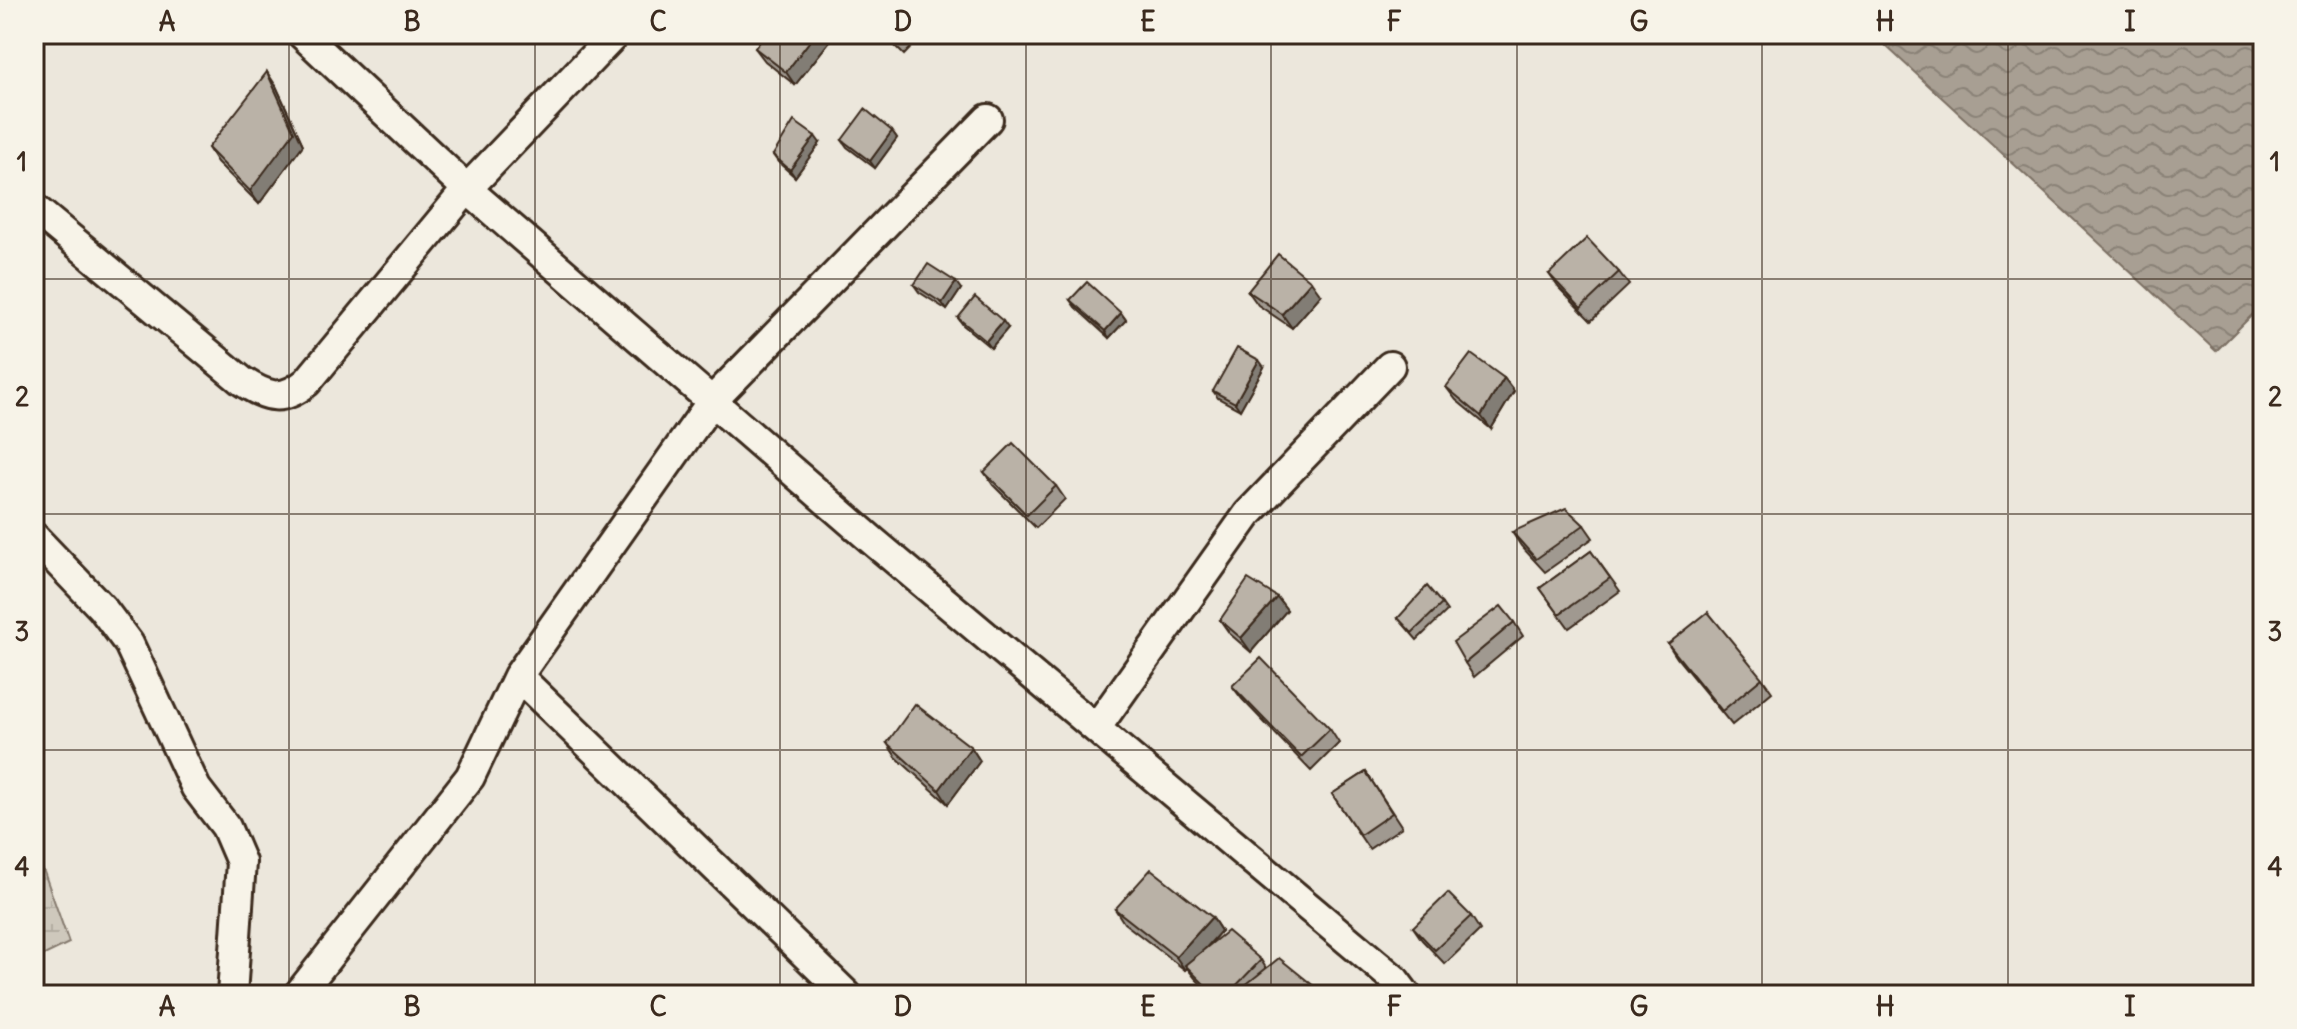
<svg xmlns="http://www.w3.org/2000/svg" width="2297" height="1029" viewBox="0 0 2297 1029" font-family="Delius,sans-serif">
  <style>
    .wetland { fill: url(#wetland-marsh); stroke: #84796d; stroke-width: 2 }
    .water { fill: url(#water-waves); stroke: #7c7064; stroke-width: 2 }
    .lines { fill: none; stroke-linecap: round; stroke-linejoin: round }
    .street-casing { stroke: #3b2a1e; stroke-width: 34 }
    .street { stroke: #f7f3e8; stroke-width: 28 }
    .wall { fill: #a09990; stroke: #3b2a1e; stroke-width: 2 }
    .shaded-wall { fill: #827d75; stroke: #3b2a1e; stroke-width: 2 }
    .building { fill: #bab2a7; stroke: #3b2a1e; stroke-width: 2 }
    .grid { fill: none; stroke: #3b2a1e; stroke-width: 2; stroke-opacity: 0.55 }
    .neatline { fill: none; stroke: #3b2a1e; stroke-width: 3 }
    .grid-label { font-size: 26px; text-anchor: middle; font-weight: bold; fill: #3b2a1e }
  </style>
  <defs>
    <pattern id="wetland-marsh" width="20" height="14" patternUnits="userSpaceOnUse" patternTransform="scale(2)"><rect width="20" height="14" fill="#cec8bc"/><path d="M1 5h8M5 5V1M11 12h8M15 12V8" fill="none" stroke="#b2aca1"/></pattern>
    <pattern id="water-waves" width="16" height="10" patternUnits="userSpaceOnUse" patternTransform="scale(2)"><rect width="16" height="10" fill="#a89f93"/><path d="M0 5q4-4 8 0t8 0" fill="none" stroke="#8a8277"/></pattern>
  </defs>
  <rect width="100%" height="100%" fill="#ece7dc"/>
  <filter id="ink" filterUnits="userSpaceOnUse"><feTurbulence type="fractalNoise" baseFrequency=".0125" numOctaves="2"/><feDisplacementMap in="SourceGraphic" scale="16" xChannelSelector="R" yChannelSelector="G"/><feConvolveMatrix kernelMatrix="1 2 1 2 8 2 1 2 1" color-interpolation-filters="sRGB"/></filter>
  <g filter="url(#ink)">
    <!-- wetland -->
    <path class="wetland" d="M34,862l10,10 25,71 -35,17z"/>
    <!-- water -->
    <path class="water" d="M1873,34h390v270l-47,47z"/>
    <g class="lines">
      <!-- street casing -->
      <g class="street-casing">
        <path id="street" d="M302,34l165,155 407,353 520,437 12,16
          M34,208l208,173c26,17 40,21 65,1l160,-193 148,-155
          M34,537l68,71 27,36 67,144 30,39 15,35 -9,133
          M518,676l329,319
          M1097,727l151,-213 142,-148
          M298,995l172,-218 48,-101 194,-275 276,-282"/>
      </g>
      <!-- street -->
      <use href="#street" class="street"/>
    </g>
    <!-- wall -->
    <path class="wall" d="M766,34h57l6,8 -34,43 -30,-24 -10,-13z
      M883,34h41l-20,21z
      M276,86l27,59 -44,59 -42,-42 -9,-14z
      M892,131l5,7 -22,30 -28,-21 -5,-7z
      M820,143l-25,34 -17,-15 -5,-7z
      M1619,272l10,13 -38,36 -32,-33 -10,-14z
      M914,285l47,4 -14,21 -28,-18z
      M1248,291l73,4 -29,33 -34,-23z
      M1070,300l51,13 5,7 -17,18 -34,-31z
      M958,318l50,10 -17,20 -28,-23z
      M1264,367l-24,43 -22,-12 -5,-7z
      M1504,378l10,13 -23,38 -35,-29 -10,-13z
      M984,472l72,14 9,13 -29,29 -43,-43z
      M1584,525l9,13 -48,34 -24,-26 -9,-14z
      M1591,551l29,40 -51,37 -29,-40z
      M1277,597l10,13 -36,42 -21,-18 -10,-14z
      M1442,604l5,7 -30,29 -19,-22z
      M1514,622l9,14 -49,41 -9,-14z
      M1668,644l94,34 10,14 -40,33 -55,-67z
      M1232,686l98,43 9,14 -28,28 -69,-72z
      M887,743l84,4 9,14 -32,43 -52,-47z
      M1366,772l36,55 -33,22 -37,-55z
      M1115,909l97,8 9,14 -15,17 55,12 5,8 59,27h-114l-16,-17 -8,-10 -2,2 -61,-47z
      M1471,916l9,14 -35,34 -23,-24 -9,-13z"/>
    <!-- shaded-wall -->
    <path class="shaded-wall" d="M815,34h8l6,8 -34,43 -9,-13z
      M267,72l9,14 27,59 -44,59 -9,-13z
      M892,131l5,7 -22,30 -5,-7z
      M815,136l5,7 -25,34 -5,-7z
      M1311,281l10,14 -29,33 -10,-14z
      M956,282l5,7 -14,21 -5,-7z
      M1121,313l5,7 -17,18 -4,-7z
      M1003,321l5,7 -17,20 -5,-7z
      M1259,360l5,7 -24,43 -5,-7z
      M1504,378l10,13 -23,38 -10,-13z
      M1277,597l10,13 -36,42 -10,-14z
      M971,747l9,14 -32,43 -9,-14z
      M1212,917l9,14 -33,37 -3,-3 2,3 -2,2 -9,-13z"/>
    <!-- building -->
    <path class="building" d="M766,34h49l-29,38 -31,-24z
      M887,34h14l-7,7z
      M267,72l27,60 -44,59 -42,-43z
      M865,109l27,22 -22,30 -28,-21z
      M794,121l21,15 -25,34 -17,-15z
      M1587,238l32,34 -38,36 -32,-34z
      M1278,254l33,27 -29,33 -34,-23z
      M928,264l28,18 -14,21 -28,-18z
      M1087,282l34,31 -16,18 -35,-31z
      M975,297l28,24 -17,20 -28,-23z
      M1237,348l22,12 -24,43 -22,-12z
      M1471,354l33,24 -23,38 -35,-29z
      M1013,443l43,43 -29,29 -43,-43z
      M1566,508l18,17 -48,34 -24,-27z
      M1591,551l19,27 -51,36 -19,-26z
      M1248,579l29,18 -36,41 -21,-18z
      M1427,586l15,18 -30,29 -14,-15z
      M1501,606l13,16 -49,41 -12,-21z
      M1708,612l54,66 -40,33 -54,-67z
      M1261,658l69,71 -29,28 -69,-71z
      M915,704l56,43 -32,43 -52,-47z
      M1366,772l26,41 -32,22 -28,-41z
      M1151,869l61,48 -36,40 -61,-48z
      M1448,893l23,23 -36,34 -22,-23z
      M1227,931l34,29 -34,35h-12l-30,-30z
      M1279,958l46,37h-92z"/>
  </g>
  <!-- grid -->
  <path class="grid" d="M289,34v961M535,34v961M780,34v961M1026,34v961M1271,34v961M1517,34v961M1762,34v961M2008,34v961M34,279h2229M34,514h2229M34,750h2229"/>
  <!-- margin -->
  <rect width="2297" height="1029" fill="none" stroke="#f7f3e8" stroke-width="88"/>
  <rect x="44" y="44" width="2209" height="941" class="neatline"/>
  <g class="grid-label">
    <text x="167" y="31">A</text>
    <text x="412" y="31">B</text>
    <text x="658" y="31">C</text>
    <text x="903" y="31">D</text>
    <text x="1148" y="31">E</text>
    <text x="1394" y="31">F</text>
    <text x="1639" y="31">G</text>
    <text x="1885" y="31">H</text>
    <text x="2130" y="31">I</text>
    <text x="22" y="171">1</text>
    <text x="2275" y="171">1</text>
    <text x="22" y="406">2</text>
    <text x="2275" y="406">2</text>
    <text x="22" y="641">3</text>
    <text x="2275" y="641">3</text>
    <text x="22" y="876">4</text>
    <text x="2275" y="876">4</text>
    <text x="167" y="1016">A</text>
    <text x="412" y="1016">B</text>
    <text x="658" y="1016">C</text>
    <text x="903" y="1016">D</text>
    <text x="1148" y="1016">E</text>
    <text x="1394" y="1016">F</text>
    <text x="1639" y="1016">G</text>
    <text x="1885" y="1016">H</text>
    <text x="2130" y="1016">I</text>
  </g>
</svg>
